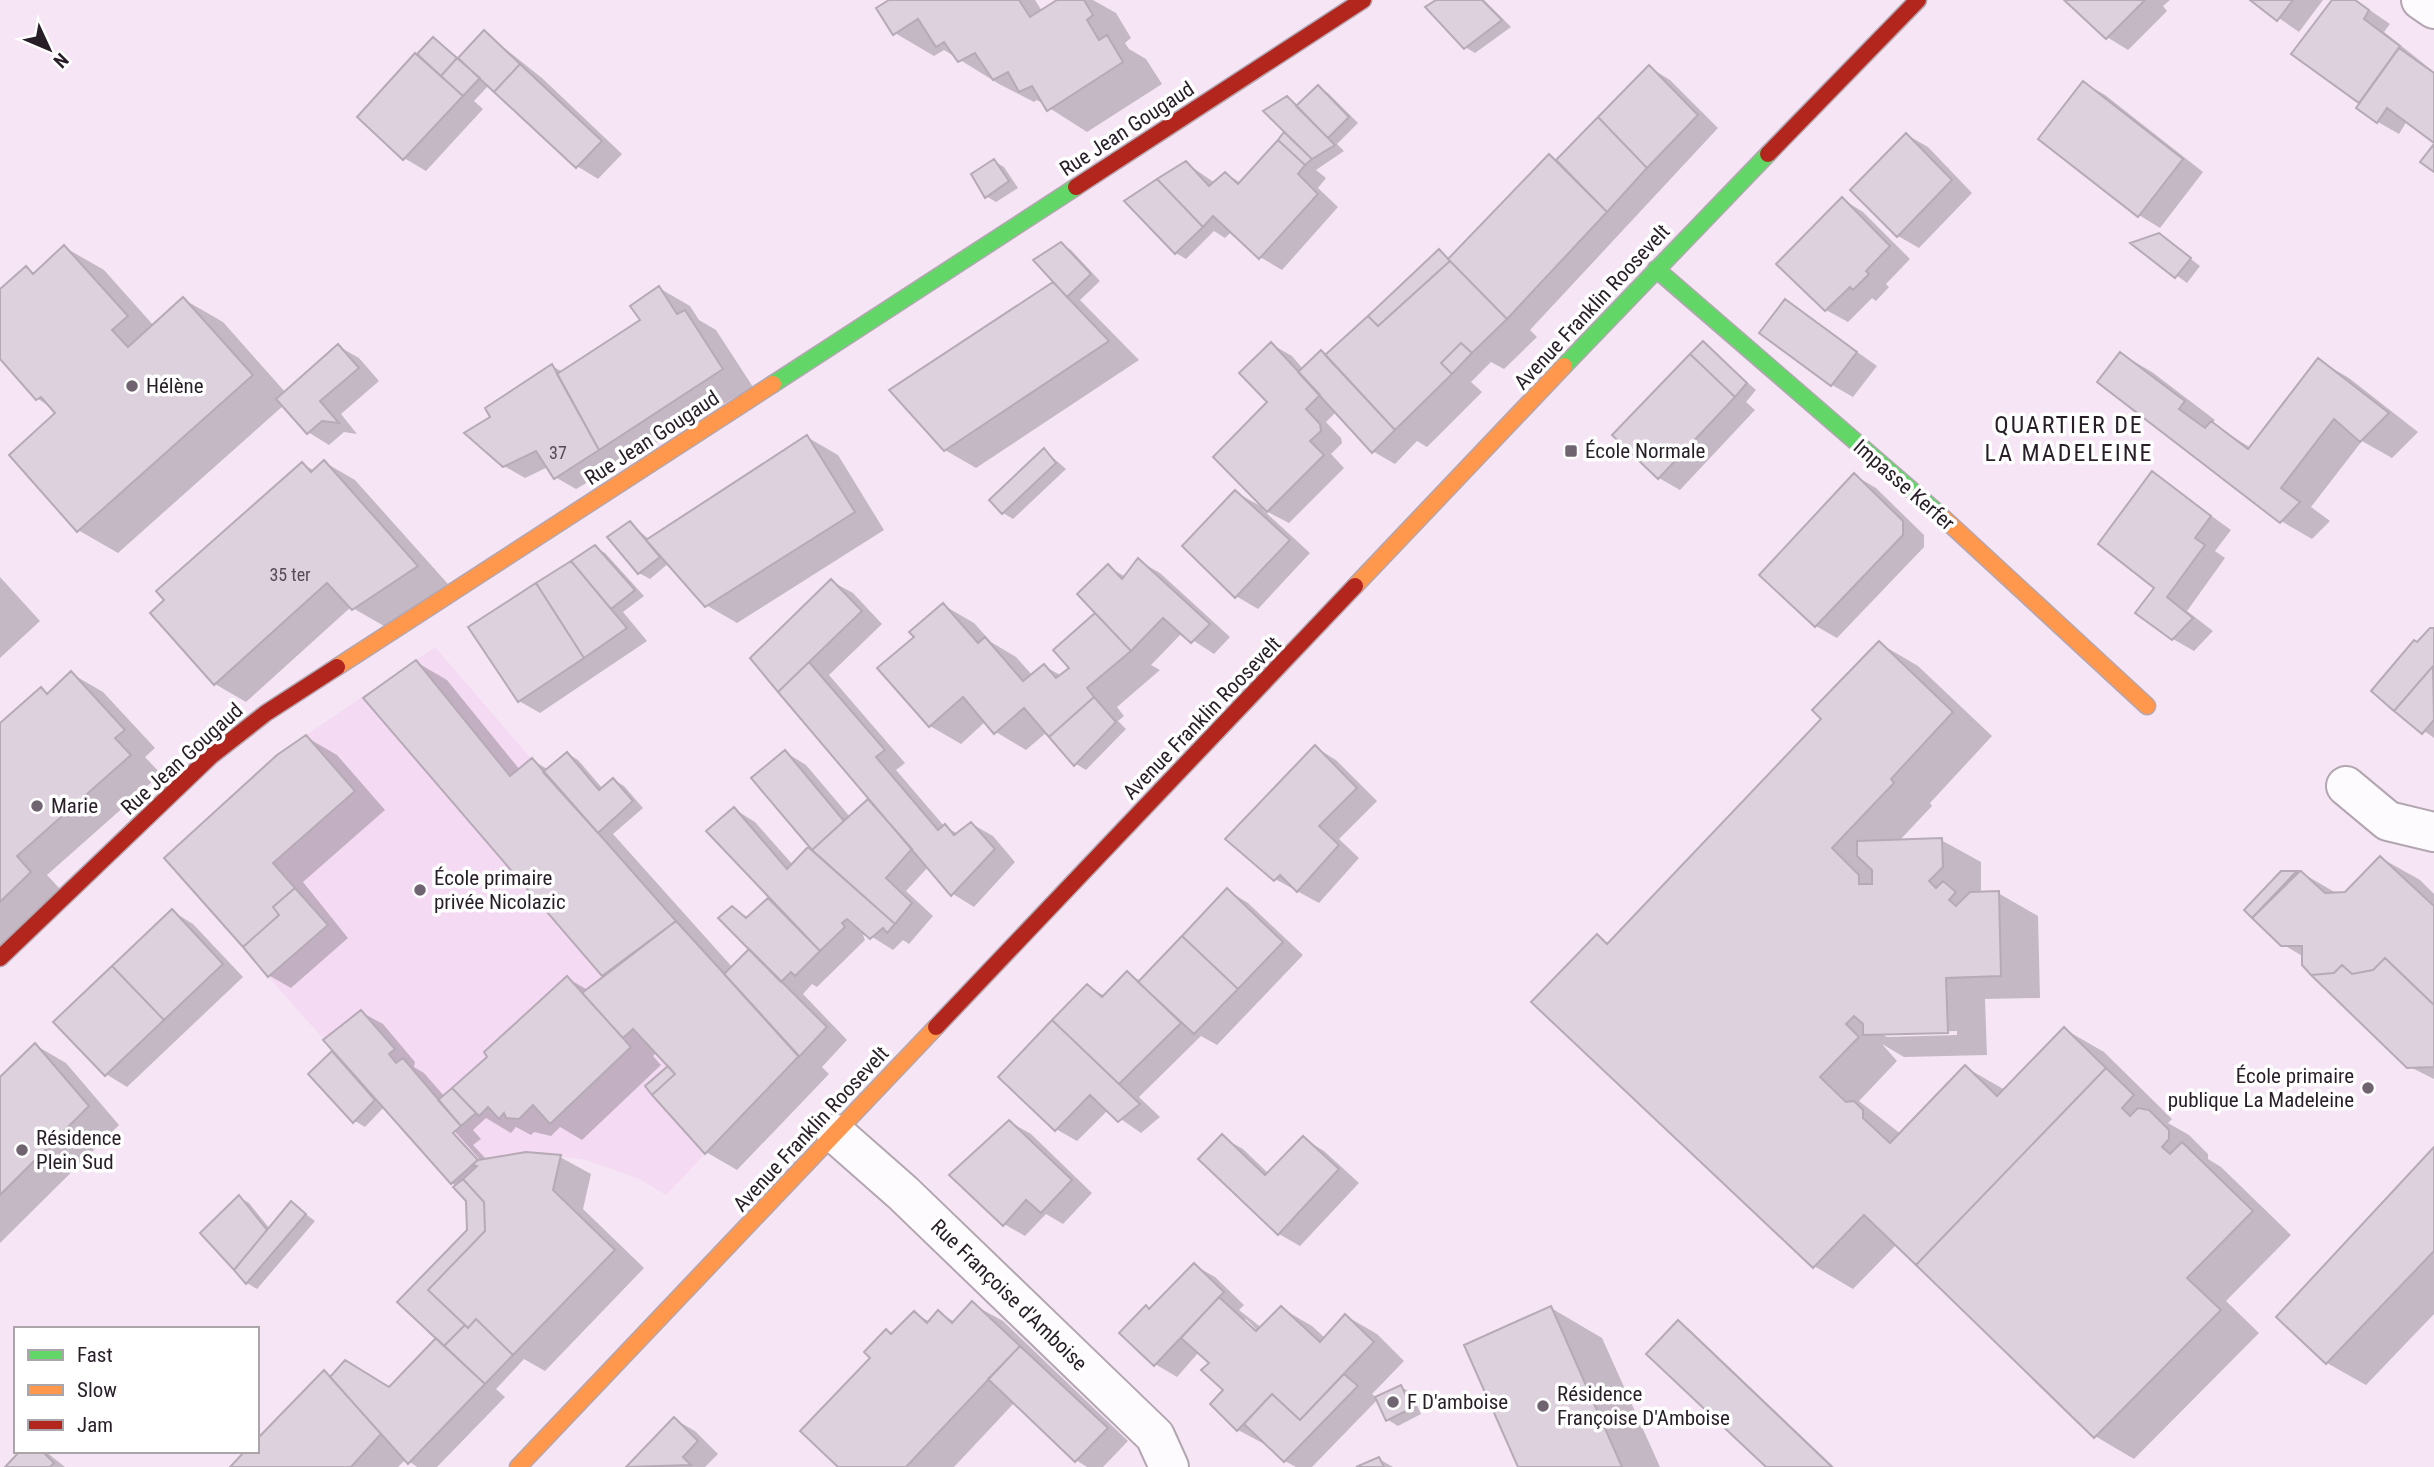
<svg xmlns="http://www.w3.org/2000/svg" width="2434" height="1467" viewBox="0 0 2434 1467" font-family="'Roboto Condensed',sans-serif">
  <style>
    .built { fill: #f4dbf3 }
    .shadow { fill: #0003; fill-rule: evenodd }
    .building { fill: #ddd1dd; stroke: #b6aab6; stroke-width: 2 }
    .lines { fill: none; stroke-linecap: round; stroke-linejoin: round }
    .street-casing { stroke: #b2a6b1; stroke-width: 42 }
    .fast-casing { stroke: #b2a6b1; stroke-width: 19 }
    .slow-casing { stroke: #b2a6b1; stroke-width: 19 }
    .jam-casing { stroke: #b2a6b1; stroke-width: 19 }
    .street { stroke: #fefbfe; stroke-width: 38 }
    .fast { stroke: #63d668; stroke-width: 16 }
    .slow { stroke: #ff974d; stroke-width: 16 }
    .jam { stroke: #b3261e; stroke-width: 16 }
    .poi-dot { fill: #706470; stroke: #fff; stroke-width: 2.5 }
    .labels { text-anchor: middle; stroke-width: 7; stroke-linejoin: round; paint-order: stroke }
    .number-label { font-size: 18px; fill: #554b55 }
    .street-label { font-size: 21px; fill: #281e28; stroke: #fff }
    .poi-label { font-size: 21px; fill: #281e28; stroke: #fff; text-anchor: start }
    .quarter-label { font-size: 24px; letter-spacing: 2px; fill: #281e28; stroke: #fff }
  </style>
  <rect width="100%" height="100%" fill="#f6e6f5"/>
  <!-- built -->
  <path class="built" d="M435,647l108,125 256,284 -133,139 -27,-16 -53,-19 -60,-8 -53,13 4,1 -24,21 -289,-329 113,-103z"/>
  <!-- shadow -->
  <path class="shadow" d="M892,0h143l7,11 18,-11h33l23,13 15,25 -6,5 4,6 17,10 16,25 -75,48 -50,-32 -3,2 -35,-18 -55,-34 -10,6 -39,-23z
    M1439,0h45l27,27 -36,26 -10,-6z
    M2067,0h103l-7,6 4,5 -39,39 -21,-13z
    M2253,0h70l-24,32z
    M2334,0h21l35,24 -6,8 50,40v69l-27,-20 -8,13 -21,-12 -20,-14 3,-5 -67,-49z
    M484,32l58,46 80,76 -24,25 -21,-13 -88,-81 -15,16 9,8 -57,62 -22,-13 11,-103 11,7 8,-23 26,20z
    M1649,67l21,13 48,48 -188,202 7,7 -33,32 -13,-7 -20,20 11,10 -55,55 -10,-6 -22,23 -21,-12 -37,-41 -11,11 15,16 1,5 -11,11 13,14 -55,55 -27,-14 48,44 -52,56 -22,-13 -1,-104 29,16 7,-164 21,12 11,13 19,-17 5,3 112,-103 10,6 100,-102 9,5z
    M2084,83l21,12 98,77 -43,56 -21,-13z
    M1318,87l10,6 30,30 -21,21 7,7 -28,19 10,8 -8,10 20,19 -56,63 -22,-13 -28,-26 -7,7 -11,-7 -28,28 -10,-6 10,-90 29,20 11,-9 15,9 46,-51v-34l12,8z
    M1907,135l21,12 44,46 -53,55 -21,-12z
    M994,161l10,6 14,21 -22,14 -10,-6z
    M1842,199l21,13 47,47 -24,25 3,3 -13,14 -4,-3 -24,24 -22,-12 -48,-46z
    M2169,242l31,24 -13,17 -54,-40z
    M1061,244l10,6 29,31 -20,19 59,60 -163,108 -31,-18 108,-166 7,5z
    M64,247l40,23 50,56 29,-27 40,23 63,71 52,-47 21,12 20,23 -38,33 16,20 -13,-2 -15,13 -21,-13 -24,-27 -166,148 -40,-23 -20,-117 -21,-15 -37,-41v-66l26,-23 9,6z
    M659,288l31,18 9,14 17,10 37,57 -177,102 -21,-12 -7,-10 -23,11 -21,-12 -12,-48 60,-52 11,6 79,-52z
    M1785,301l92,65 -24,31 -21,-12z
    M1703,343l53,47 -10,12 9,8 -75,80 -21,-12 -45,-43z
    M2121,354l31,18 63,48 -3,4 39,24 67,-88 31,18 69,54 -26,26 -30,-17 -51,66 19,14 -18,18 -31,-18z
    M807,437l31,18 46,75 -147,93 -31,-18 -37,-42 -19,16 -11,-6 -8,-49 19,16z
    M1044,450l22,19 -53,50 -10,-6z
    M324,462l31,18 93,104 -64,42 -33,-19 -105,95 -31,-18 87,-220 13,7z
    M2153,474l78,56 -16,21 10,7 -38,53 26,20 -19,20 -21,-12 -16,-52z
    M1854,475l22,13 48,47v12l-87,91 -21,-12z
    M595,547l10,6 39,43 -21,16 24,29 -107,72 -21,-12z
    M1139,561l21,12 70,64 -16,17 -32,-21 -31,32 9,5 -43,37 7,9 -6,5 8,8 -40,41 -10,-6 -29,-32 -21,18 -30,-18 -10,-11 -25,23 -31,-18 -14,-89 27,-32 31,18 17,19 25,15 17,19 11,-10 18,10 9,-8 -15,-18 42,-37 10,-46 18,10z
    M0,577l40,44 -40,37z
    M831,581l22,12 29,31 -53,51 76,88 -9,7 48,56 14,8 14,-10 21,12 22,26 -41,45 -21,-13 -24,-28 -23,25 27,25 -24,28 -6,-4 -10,10 -27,-17 -3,2 2,5 -48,47 -5,-3 -9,10 44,46 -25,27 7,7 -92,96 -31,-18 -36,-86 -13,-14 -4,4 8,9 -79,75 -22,-13 -9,9 -17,-4 -3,3 -15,-8 -5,6 -25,-15 -13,12 8,9 -8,6 14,15 73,-3 31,17 -8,35 61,59 -99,103 -21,-12 -28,30 9,8 -68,70h-20l-11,-8 -8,8h-166l25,-16 67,-78 8,4 58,12 48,-51 31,-108 -1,-30 -84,-93 -19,20 -10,-6 -22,-68 8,5 20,-46 22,12 32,38 -1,5 10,6 21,24 8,-7 6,4 30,-36 78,-80 21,12 17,-14 -240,-278 51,-36 31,18 73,90 12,-10 17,10 19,-16 10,6 25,29 11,-9 10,6 19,22 -30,26 120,134 18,-19 -19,-41 17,10 21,-20 -36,-89 21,13 38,43 17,-18 -25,-95 21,13 45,53 20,-19 -119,-141zM449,1125l33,37h-5l-31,-35z
    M2434,631v107l-39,-28z
    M1879,643l39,23 74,70 -62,67 2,3 -33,35 42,-1 40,22v28l-3,4 20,-1 40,23 2,82 -55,1 2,56 -83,2 -22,-13 15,17 -38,40 42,33 64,-67 40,23 59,-61 40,23 68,67 -4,4 21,12 19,19v5l13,8 70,68 -65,66 33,32 -125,126 -39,-23 -198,-192 -44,45 -39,-23 -217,-330 12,8 214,-226zM1957,1031v4l-70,2 -7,-4z
    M72,674l31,18 52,56 -10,9 16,17 -114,101 14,15 -61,59v-223l41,-37 9,5z
    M306,737l31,18 48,55 -82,72 45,56 -57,50 -21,-12 -104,-118z
    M1315,747l21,13 41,41 -38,38 20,19 -40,45 -44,-24z
    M2381,858l39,22 14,14v185l-26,-13 -104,-109 -22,-13 18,-72 38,22h8z
    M1227,890l21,13 55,52 -86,90 -16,-9 -62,61 21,20 -19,16 -33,-23 -31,31 -21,-12 31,-143 18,10 22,-22 14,7z
    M172,911l21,13 50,53 -116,110 -21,-13z
    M35,1045l31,18 53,62 -119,118v-164z
    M1010,1122l21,12 61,59 -29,31 -17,-10 -21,22 -21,-12z
    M1222,1137l21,12 26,25 34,-36 21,13 35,32 -59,63 -21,-12z
    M2434,1150v164l-68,71 -39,-22z
    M239,1197l10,6 21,26 21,-26 24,18 -58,68 -10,-6 -44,-50z
    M1194,1265l21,12 29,28 -5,5 23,18 19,-20 31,18 13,12 21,-22 31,18 27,27 -32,33 5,4 23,-11 11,5 10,22 -23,12 -10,-6 -10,-21 -66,68h-16l-11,-6 -15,-14 -32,-17 -26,-26 13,-14 -13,-27 -13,-11 -22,25 -22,-13 -4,-54zM1246,1319l17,17 -2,3 -18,-17z
    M972,1304l31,17 125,120 -25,26h-16l-11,-7 -61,-58 -61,65h-114l32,-109 14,-27 7,4 21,-22 16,9 9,-9 16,9z
    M1551,1308l51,30 58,129h-140z
    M1678,1322l10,6 146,139h-66z
    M674,1419l21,12 23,23 -13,13h-77z
    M23,1451h22l20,16h-57z
    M1379,1459l14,8h-33z"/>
  <!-- building -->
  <path class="building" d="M889,0h130l11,17 27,-17h27l9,15 -6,5 12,20 8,-5 16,27 -76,49 -15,-25 -13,6 -11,-20 -15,8 -18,-27 -17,9 -14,-20 -8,5 -18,-28 -25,16 -17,-27z
    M1436,0h46l20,20 -38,29 -39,-42z
    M2064,0h81l-39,39z
    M2250,0h43l-16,21z
    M2332,0h23l14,10 -5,9 36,27 -41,57 -68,-49z
    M484,30l36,34 -26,28 -36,-34z
    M433,37l24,21 -16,18 -24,-22z
    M2399,48l35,25v70l-47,-35 -10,15 -21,-15z
    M415,53l48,43 -60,64 -46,-43z
    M457,58l23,20 -17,18 -22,-20z
    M520,64l82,77 -26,27 -82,-76z
    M1649,65l49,50 -51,53 -49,-51z
    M2083,81l100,78 -45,58 -100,-78z
    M1318,85l31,32 -21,21 -32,-32z
    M1287,96l41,42 7,7 -23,14 -49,-48z
    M1598,117l49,51 -40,44 -51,-52z
    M1284,132l28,27 -7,6 -27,-25z
    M1906,133l46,47 -55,57 -47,-47z
    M1278,140l27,25 -7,9 20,20 -59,65 -46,-43 -10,11 -46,-48 29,-18 23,25 16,-14 13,12z
    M2434,144v28l-14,-10z
    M1549,154l58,58 -100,107 -59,-60z
    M994,159l15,22 -24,17 -14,-24z
    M1157,179l46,48 -28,27 -51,-53z
    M1842,197l48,49 -24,25 3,3 -16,16 -3,-3 -25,24 -49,-47z
    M2159,233l32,25 -16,20 -45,-35z
    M1061,242l30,32 -24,23 -34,-37z
    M64,245l64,71 -16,14 16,17 55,-50 70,78 -176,157 -68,-77 46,-42 -14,-16 -5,3 -36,-41v-70l26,-23 7,8z
    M1439,249l11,12 -72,65 -10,-10z
    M1450,261l57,58 -35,34 -11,-10 -20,20 11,11 -57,56 -70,-75 43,-39 10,10z
    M1053,282l56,59 -165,110 -55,-61z
    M659,286l18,28 8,-4 38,59 -124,81 -42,-76 83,-54 -10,-14z
    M1785,299l72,53 -26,34 -72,-53z
    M1703,341l44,42 -12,14 -45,-43z
    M1271,342l49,53 -14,14 14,15 1,7 -11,10 14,14 -57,57 -54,-55 54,-55 -28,-29z
    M1461,343l11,10 -20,21 -11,-11z
    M338,344l21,24 -39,33 19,22 -17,-2 -15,13 -31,-35z
    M1321,350l74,80 -23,23 -74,-81z
    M2120,352l65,49 -6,8 26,19 6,-7 37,28 70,-91 71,55 -29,29 -26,-23 -53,69 19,14 -20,21 -183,-141z
    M1690,354l45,43 -77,82 -46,-44z
    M552,364l47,86 -45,29 -18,-28 -33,16 -39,-34 26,-16 -5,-9z
    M807,435l48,77 -150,95 -59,-67z
    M1044,448l12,15 -54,51 -13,-14z
    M324,460l94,106 -66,44 -25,-27 -113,102 -64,-72 14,-13 -8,-9 146,-129 9,10z
    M2152,471l59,45 -16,22 10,7 -38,52 26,21 -21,22 -37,-27 19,-25 -56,-44z
    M1854,473l49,48v14l-88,92 -56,-52z
    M1235,490l55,50 -55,58 -53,-52z
    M630,521l30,36 -22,17 -31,-37z
    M595,545l40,45 -24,19 -40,-48z
    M1138,558l72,66 -19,19 -28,-25 -32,33 -54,-57 31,-30 14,15z
    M571,561l56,67 -43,30 -48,-75z
    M831,579l31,32 -84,81 -28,-34z
    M536,583l48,75 -66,44 -50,-75z
    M943,603l35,40 7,-6 38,44 21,-17 12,14 13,-10 -16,-18 42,-37 36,38 -44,37 7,9 -45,40 -25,-29 -30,26 -31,-37 -34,30 -52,-59 37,-31 -5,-5z
    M2430,628h4v37l-40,46 -23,-20 43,-51 3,2z
    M1879,641l74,71 -62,67 3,4 -62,65 27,27v9h13v-14l-15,-14v-15l85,-3 1,29 -14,14 7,7 7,-7 13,11 -7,8 7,6 14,-14 29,-1 2,85 -55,2 2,55 -85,2v-11l-9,-8 -8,8 13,13 -39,40 26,25 8,-1 9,9v8l27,25 75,-78 32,31 67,-69 42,41 -190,197 -52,-50 -51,53 -282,-266 66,-68 10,10 214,-225 -9,-9z
    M416,660l94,116 22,-18 144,163 -74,55 -239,-278z
    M809,662l76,88 -9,7 62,73 7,-6 9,11 17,-13 24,27 -44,47 -173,-204z
    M2433,666l1,54 -12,14 -28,-23z
    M71,671l54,59 -10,8 16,17 -114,101 14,16 -31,30v-179l41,-36 6,7z
    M1094,697l22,25 -42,44 -25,-29z
    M306,735l49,56 -82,72 22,25 -22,19 6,8 -36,32 -79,-89 113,-103z
    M1315,745l42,43 -38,38 20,19 -42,47 -17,-17 -6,6 -49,-42z
    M785,750l59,71 -32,29 -61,-72z
    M567,752l32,38 14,-12 20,23 -35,32 -55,-61z
    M868,799l44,50 -26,29 26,25 -17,21 -83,-74z
    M734,807l53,62 21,-22 87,77 -8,9 -4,-5 -13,11 -23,-20 -5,4 3,4 -25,24 -114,-120z
    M2380,856l54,50v99l-49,-47 -12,12 -21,4 -10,-9 -8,8 -23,2 -9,-10v-19h-21l-29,-28 44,-46 5,-1 24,22 20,-1z
    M2281,871h19l-48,47 -8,-8z
    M295,888l33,37 -60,52 -25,-30 36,-32 -6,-8z
    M1227,888l56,54 -45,47 -56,-53z
    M768,898l52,53 -25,25 -4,-4 -10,10 -63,-64 14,-12 14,12z
    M172,909l51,55 -59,56 -52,-54z
    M676,921l123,135 -94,98 -53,-59 23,-21 -42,-45 -10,9 -41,-45z
    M1182,936l56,53 -44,45 -56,-52z
    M749,949l78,78 -28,30 -75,-83z
    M2385,958l49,47v62l-27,1 -96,-93 23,-2 8,-8 10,9 21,-4z
    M112,966l52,54 -59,56 -52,-54z
    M1127,971l54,52 -62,61 -67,-64 35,-36 15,13z
    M567,976l64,71 -81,77 -17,-19 -14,14 -13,-1 -2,-5 -5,6 -11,-12 -9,9 -27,-28 35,-31 -3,-5z
    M361,1010l34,39 -6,5 7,9 7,-5 58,68 -8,7 25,27 -27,24 -128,-144z
    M1052,1020l67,64 21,20 -22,18 -28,-27 -35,36 -57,-54z
    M35,1043l54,63 -89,89v-118z
    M332,1051l43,49 -22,23 -45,-49z
    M668,1066l7,8 -23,21 -7,-9z
    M2106,1068l28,27 -12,13 8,8 8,-8 11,2 20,20v9l-7,8 8,7 12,-12 71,69 -66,67 34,32 -127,128 -178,-173z
    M452,1088l24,25 -15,13 -23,-26z
    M1009,1120l63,60 -31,33 -15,-13 -23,26 -54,-51z
    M1222,1134l43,41 38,-39 36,33 -61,66 -80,-76z
    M2434,1147v104l-108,113 -50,-47z
    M526,1152l35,3 -8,35 62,60 -102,105 -37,-36 -8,9 -40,-38 57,-59 -1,-29 -21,-23 14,-13 -5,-1 6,-5z
    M463,1179l21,23 1,29 -57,59 37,35 -21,21 -47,-44 70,-72 -1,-29 -13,-14z
    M239,1195l28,35 -33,40 -34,-37z
    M291,1201l15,13 -60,70 -12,-14z
    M1194,1263l30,29 -70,74 -35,-33 27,-28 3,4z
    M1219,1297l37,34 25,-25 39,36 25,-28 29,28 -74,78 -28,-26 -35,37 -27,-27 13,-14 -22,-20 8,-7 -28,-25z
    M972,1301l48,45 -114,121h-68l-38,-36 70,-73 -6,-6 22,-23 5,5 23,-23 13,12 11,-13 14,13z
    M1551,1306l71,161h-104l-54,-122z
    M476,1319l37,36 -28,29 -41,-38 21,-21 3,3z
    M1678,1320l154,147h-66l-120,-113z
    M436,1338l49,46 -77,80 -78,-87 15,-17 44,27z
    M1020,1346l88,82 -33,34 -87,-83z
    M324,1370l57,64 -30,33h-121l15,-16h12v-12z
    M1344,1374l14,12 -74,76 -40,-38 28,-30 28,26z
    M1401,1385l11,23 -26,13 -11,-24z
    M674,1417l24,24 -15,16 8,8 -65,2z
    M20,1451h22l12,12 -4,4h-45z
    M1379,1457l5,10h-28z"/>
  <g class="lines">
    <!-- street casing -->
    <g class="street-casing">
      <path id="street" d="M2421,0l13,9
        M2346,786l42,35 46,11
        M836,1134l67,59 252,243 14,31"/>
    </g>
    <!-- fast casing -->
    <g class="fast-casing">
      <path id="fast" d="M1656,269l282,244
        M1564,366l204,-212
        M773,384l303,-197"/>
    </g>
    <!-- slow casing -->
    <g class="slow-casing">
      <path id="slow" d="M1938,513l209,193
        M1355,586l209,-220
        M337,667l436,-283
        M518,1467l418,-440"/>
    </g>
    <!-- jam casing -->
    <g class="jam-casing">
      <path id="jam" d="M1768,154l150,-154
        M1076,187l287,-187
        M0,958l211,-202 55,-43 71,-46
        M936,1027l419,-441"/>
    </g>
    <!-- street -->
    <use href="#street" class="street"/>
    <!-- fast -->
    <use href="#fast" class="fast"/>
    <!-- slow -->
    <use href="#slow" class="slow"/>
    <!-- jam -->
    <use href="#jam" class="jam"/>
  </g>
  <!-- markers -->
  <g class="poi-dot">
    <circle cx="132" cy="386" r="7"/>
    <rect x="1564" y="444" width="14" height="14" rx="3.5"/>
    <circle cx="37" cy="806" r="7"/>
    <circle cx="420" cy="890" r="7"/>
    <circle cx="2368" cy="1088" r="7"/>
    <circle cx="22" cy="1150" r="7"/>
    <circle cx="1393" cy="1402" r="7"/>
    <circle cx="1543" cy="1406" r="7"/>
  </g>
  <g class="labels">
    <!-- number labels -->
    <g class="number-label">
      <text x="558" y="459">37</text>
      <text x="290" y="581">35 ter</text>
    </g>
    <!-- street labels -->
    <g class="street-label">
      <text transform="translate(1127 129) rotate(-33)" y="7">Rue Jean Gougaud</text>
      <text transform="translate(1592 307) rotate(-47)" y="7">Avenue Franklin Roosevelt</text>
      <text transform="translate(652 438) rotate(-33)" y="7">Rue Jean Gougaud</text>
      <text transform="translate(1904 485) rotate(41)" y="7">Impasse Kerfer</text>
      <text transform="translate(1202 718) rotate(-46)" y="7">Avenue Franklin Roosevelt</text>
      <text transform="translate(182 759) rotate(-42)" y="7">Rue Jean Gougaud</text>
      <text transform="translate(811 1129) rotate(-47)" y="7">Avenue Franklin Roosevelt</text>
      <text transform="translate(1009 1295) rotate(44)" y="7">Rue Françoise d'Amboise</text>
    </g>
    <!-- poi labels -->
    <g class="poi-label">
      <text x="146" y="393">Hélène</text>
      <text x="1585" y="458">École Normale</text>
      <text x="51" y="813">Marie</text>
      <text x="434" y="885">École primaire<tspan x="434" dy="24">privée Nicolazic</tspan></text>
      <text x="2354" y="1083" text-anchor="end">École primaire<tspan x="2354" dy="24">publique La Madeleine</tspan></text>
      <text x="36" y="1145">Résidence<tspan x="36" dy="24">Plein Sud</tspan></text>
      <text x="1557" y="1401">Résidence<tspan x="1557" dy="24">Françoise D'Amboise</tspan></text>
      <text x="1407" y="1409">F D'amboise</text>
    </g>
    <!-- quarter labels -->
    <g class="quarter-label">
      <text x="2069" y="433">QUARTIER DE<tspan x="2069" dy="28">LA MADELEINE</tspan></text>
    </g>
  </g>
  <!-- legend -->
  <rect x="14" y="1327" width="245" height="126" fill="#ffffff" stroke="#a9a5a9" stroke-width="2"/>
  <rect x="28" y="1350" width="35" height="10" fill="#63d668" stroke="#a9a5a9" stroke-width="2"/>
  <text x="77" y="1362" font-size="21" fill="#281e28">Fast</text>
  <rect x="28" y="1385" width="35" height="10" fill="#ff974d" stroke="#a9a5a9" stroke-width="2"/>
  <text x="77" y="1397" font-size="21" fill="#281e28">Slow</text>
  <rect x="28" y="1420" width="35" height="10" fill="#b3261e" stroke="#a9a5a9" stroke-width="2"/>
  <text x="77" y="1432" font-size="21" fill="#281e28">Jam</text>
  <!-- north arrow -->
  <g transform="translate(49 49) rotate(134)" stroke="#ffffff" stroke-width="5" paint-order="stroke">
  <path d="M0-5L12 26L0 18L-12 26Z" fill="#281e28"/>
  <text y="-10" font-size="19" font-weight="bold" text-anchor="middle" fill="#281e28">N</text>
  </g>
</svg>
